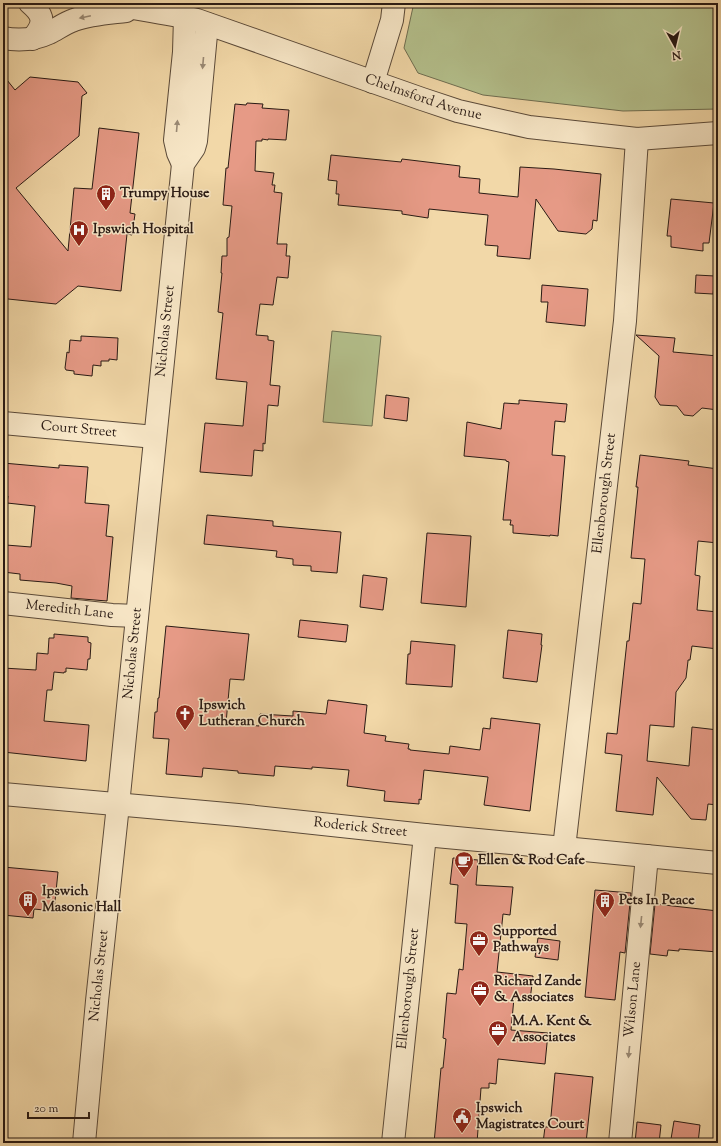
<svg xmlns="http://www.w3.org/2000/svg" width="721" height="1146" font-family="'Sorts Mill Goudy',serif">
	<rect width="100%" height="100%" fill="#f2d8a8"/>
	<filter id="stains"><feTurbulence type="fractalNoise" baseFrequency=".005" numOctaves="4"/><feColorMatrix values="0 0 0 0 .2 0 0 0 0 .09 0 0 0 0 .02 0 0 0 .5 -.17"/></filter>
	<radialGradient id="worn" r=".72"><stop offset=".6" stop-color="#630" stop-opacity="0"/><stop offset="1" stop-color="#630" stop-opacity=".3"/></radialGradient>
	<!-- green -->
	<g fill="#b4c08c" stroke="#6e6d50">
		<path d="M412,3H718V109L623,111L483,95L418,73L404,48L413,7Z"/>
		<path d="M332,331L381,336L372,426L323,422Z"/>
	</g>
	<!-- building -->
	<g fill="#e69a86" stroke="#291a14">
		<path d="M3,75L15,90L30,77L78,82L87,93L82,96L79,136L16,188L68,251L74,188L92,189L99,128L139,133L130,213L135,214L132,235L127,234L121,291L78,286L56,304L8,299L3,293Z"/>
		<path d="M247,103L263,104L262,108L289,110L286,140L268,139V140L262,139V141H256L255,171L274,173L272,185H275L274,192L282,193L277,244H287L286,256H290L288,278L277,277L273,305L260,304L256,335L268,336V340L274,341L270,385L280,386L278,406L268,405L265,444L263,443V451L254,450L252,476L200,472L205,423L243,426L247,382L216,379L223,313L218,312L222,273H221L222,256H227V238L229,237L232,206L223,205L226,168H228L235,104L246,105Z"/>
		<path d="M331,155L401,162L402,159L460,166L459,177L480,179L479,193L518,197L520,167L554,169L601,174L597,221L593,220L592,229L586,234L558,231L536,199L530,259L497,256L498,246L485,245L488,215L429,209L428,218L402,214V211L338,205L339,194H336L337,181L328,180Z"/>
		<path d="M671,199L714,203L709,243H703V251L671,247V236H667Z"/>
		<path d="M696,275L715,276L713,294L695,293Z"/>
		<path d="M542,285L588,289L585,326L546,322L548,302H541Z"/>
		<path d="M636,335L675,338L673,352L718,356V410L702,408L693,416L684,415L677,406L660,405L655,397L659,356Z"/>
		<path d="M81,336L118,338L117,360L109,359V361H101V366L93,365L92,376L74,374V371L66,370L65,368L67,352L69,353L70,340L81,341Z"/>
		<path d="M386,395L409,398L407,421L384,418Z"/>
		<path d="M519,400L567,404L565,422L555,421L552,455L565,456L558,536L550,535V536L513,533V525H510L511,520H503L509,462L506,461V460L464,456L467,422L501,429L504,403L519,404Z"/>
		<path d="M640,455L689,461L688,465L718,469V543L698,541L695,575L700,576L697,610L718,612V649L692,646L690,660H688V661L686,678L676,692L674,727L650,725L647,761L689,766L692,727L718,730V805L708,804L706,820L691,819L657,777L653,815L616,811L622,755L605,753L607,733L617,734L627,641H629L633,603L641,604L645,559L631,558L638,487H636Z"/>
		<path d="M3,463L59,468V465L88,467L85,503L109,505L106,536L113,537L107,601L71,598L72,586L56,583L20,580V574L3,572L6,545L31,547L35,506L7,503L8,496L3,495Z"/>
		<path d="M207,515L273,521V526L341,532L337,573L311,571V566L293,565V559L276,557L277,551L204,544Z"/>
		<path d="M427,533L471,536L466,607L421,603Z"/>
		<path d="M363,575L387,578L383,610L360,607Z"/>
		<path d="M300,620L348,625L346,642L298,637Z"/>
		<path d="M166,626L249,634L244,680L230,679L226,723L259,726L260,714L293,716V711L326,714L328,700L367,705L364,733L386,736L385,741L409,744L408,749H410V750L449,754L450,746L480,750L483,728L490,729L491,718L540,724L530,811L484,805L488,777L424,770L421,800L419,799V804L384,801L385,791L347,786L349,770L312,767V769L275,766L274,776L238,773V771L203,768L202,777L166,774L169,739L153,738L155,712H157L158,698H159Z"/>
		<path d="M508,630L542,634L541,645H542L537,682L503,678Z"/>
		<path d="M54,634L88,637V642L91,643L90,659H88L87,670L66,668V672H64V673L54,672L52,690H47L44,721L89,725L86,761L3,752V668L36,670L37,653L48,654L49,638H54Z"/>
		<path d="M411,641L455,645L452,687L406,684L408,654H410Z"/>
		<path d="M453,858L478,860L476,885L513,887L510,915L503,914L497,972L533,976L530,1000L514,998L511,1030L548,1033L545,1064L498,1059L496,1084L489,1083V1088H481L477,1143H434L441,1068H443L446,1039L443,1038L447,993L456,994L459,969L463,970L467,924L455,923L458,885L450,884Z"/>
		<path d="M3,867L58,872L54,911L34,909L33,918L3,915Z"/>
		<path d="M595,890L631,893L625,953L620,952L615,1000L585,997Z"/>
		<path d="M655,904L718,911V952L679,949V951L668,950L667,956L650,954Z"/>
		<path d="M538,938L560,941L558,960L535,957Z"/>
		<path d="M555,1073L593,1077L586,1143H543L545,1127H550Z"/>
		<path d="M674,1121L700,1125L698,1143L671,1139Z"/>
		<path d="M637,1122L661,1125L659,1143H635Z"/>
	</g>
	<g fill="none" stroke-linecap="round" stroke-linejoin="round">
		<defs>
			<g id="minor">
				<path d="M30,3C45,16 45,24 32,39"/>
				<path id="s1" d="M106,3C136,9 167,13 197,20L422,99L458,111L493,119L529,127L637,139L718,133"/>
				<path d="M3,38C19,41 34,40 49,33C57,29 65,23 74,20C90,14 109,13 126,11"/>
				<path d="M373,82L392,20L394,3"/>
				<path d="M183,164L178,153L175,140L184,52L185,17"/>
				<path id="s2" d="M3,423L155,437"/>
				<path id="s3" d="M3,603L112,615L137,616"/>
				<path id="s4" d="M3,794L238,815L425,835L564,848L718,863"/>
				<path id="s5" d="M564,848L625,321L637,139"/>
				<path id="s6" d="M84,1143L97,1001L118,805L183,164L194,148L196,141L207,24"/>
				<path id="s7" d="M393,1143L425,835"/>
				<path id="s8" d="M620,1143L647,856"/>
			</g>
		</defs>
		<!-- minor casing -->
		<use href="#minor" stroke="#5b4a39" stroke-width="24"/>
		<!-- minor -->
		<use href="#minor" stroke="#f7e6c6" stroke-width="22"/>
	</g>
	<!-- one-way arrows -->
	<defs><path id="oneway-solid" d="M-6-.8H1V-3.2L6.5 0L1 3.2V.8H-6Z"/></defs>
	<g fill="#9a8a76">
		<use href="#oneway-solid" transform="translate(85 17) rotate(168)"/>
		<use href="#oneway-solid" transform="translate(203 63) rotate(95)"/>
		<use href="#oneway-solid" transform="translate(177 126) rotate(-85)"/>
		<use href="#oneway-solid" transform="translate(641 922) rotate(96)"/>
		<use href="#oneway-solid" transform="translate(629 1052) rotate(96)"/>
	</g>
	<!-- icons -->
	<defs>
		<symbol id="building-pin" viewBox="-11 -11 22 30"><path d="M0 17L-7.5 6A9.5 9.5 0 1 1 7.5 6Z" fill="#8f2418" stroke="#f7e6c6"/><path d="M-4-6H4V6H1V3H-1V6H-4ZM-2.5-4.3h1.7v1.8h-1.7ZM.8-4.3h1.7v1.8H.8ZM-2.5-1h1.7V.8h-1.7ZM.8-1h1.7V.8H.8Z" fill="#fff"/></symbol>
		<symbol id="hospital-pin" viewBox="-11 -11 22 30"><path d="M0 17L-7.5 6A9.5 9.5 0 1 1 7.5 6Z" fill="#8f2418" stroke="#f7e6c6"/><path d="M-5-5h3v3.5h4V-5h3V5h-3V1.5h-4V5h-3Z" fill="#fff"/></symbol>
		<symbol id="church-pin" viewBox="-11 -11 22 30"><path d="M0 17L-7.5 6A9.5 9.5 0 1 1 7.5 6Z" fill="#8f2418" stroke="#f7e6c6"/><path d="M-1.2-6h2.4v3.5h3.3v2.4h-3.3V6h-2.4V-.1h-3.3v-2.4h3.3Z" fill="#fff"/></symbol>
		<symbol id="cafe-pin" viewBox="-11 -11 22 30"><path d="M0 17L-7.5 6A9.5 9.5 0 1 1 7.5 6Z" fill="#8f2418" stroke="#f7e6c6"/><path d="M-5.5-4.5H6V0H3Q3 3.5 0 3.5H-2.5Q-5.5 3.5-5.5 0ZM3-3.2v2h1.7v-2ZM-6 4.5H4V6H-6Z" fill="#fff"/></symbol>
		<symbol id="office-pin" viewBox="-11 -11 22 30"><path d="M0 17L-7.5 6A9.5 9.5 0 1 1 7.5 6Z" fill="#8f2418" stroke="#f7e6c6"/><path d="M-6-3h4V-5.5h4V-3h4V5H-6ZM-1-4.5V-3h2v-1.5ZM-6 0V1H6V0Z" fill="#fff"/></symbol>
		<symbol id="civic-pin" viewBox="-11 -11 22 30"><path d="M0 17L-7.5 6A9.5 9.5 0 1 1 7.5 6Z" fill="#8f2418" stroke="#f7e6c6"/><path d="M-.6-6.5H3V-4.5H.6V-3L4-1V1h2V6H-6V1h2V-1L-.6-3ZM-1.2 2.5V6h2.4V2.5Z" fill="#fff"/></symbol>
	</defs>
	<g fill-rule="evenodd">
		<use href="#building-pin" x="95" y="183" width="22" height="30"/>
		<use href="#hospital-pin" x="68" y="219" width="22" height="30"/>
		<use href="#church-pin" x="174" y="703" width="22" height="30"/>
		<use href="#cafe-pin" x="453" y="850" width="22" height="30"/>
		<use href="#building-pin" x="17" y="889" width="22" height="30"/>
		<use href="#building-pin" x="594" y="890" width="22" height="30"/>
		<use href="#office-pin" x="468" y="929" width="22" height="30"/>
		<use href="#office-pin" x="469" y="979" width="22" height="30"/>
		<use href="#office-pin" x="487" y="1019" width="22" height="30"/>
		<use href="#civic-pin" x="451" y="1106" width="22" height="30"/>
	</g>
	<g text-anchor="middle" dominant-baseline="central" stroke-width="3" stroke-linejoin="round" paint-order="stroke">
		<!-- street labels -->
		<g font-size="14" fill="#291a14" stroke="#f7e6c6">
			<text stroke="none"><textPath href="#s1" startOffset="332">Chelmsford Avenue</textPath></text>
			<text stroke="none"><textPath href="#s6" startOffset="816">Nicholas Street</textPath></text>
			<text stroke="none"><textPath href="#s2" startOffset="76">Court Street</textPath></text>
			<text stroke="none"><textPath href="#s5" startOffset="357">Ellenborough Street</textPath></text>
			<text stroke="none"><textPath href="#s3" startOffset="67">Meredith Lane</textPath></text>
			<text stroke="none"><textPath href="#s6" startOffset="492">Nicholas Street</textPath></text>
			<text stroke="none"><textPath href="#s4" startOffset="359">Roderick Street</textPath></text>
			<text stroke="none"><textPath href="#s6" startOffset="168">Nicholas Street</textPath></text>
			<text stroke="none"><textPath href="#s7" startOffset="155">Ellenborough Street</textPath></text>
			<text stroke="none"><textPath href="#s8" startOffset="144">Wilson Lane</textPath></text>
		</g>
		<!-- poi labels -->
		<g font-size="14" font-weight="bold" fill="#291a14" stroke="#f7e6c6" text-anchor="start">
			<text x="120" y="194">Trumpy House</text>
			<text x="93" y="230">Ipswich Hospital</text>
			<text x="199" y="706">Ipswich<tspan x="199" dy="16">Lutheran Church</tspan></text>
			<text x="478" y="861">Ellen &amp; Rod Cafe</text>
			<text x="42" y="892">Ipswich<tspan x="42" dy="16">Masonic Hall</tspan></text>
			<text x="619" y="901">Pets In Peace</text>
			<text x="493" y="932">Supported<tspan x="493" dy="16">Pathways</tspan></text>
			<text x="494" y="982">Richard Zande<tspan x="494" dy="16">&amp; Associates</tspan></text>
			<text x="512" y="1022">M.A. Kent &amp;<tspan x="512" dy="16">Associates</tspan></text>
			<text x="476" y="1109">Ipswich<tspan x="476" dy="16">Magistrates Court</tspan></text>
		</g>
	</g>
	<!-- margin -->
	<rect width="721" height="1146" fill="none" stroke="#f2d8a8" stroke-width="16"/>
	<rect x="4" y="4" width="713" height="1138" fill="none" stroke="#291a14" stroke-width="2"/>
	<rect x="8" y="8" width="705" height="1130" fill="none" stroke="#291a14"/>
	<!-- north arrow -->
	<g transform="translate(675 46) rotate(172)" stroke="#f7e6c6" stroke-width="3" paint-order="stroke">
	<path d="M0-3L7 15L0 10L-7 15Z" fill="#291a14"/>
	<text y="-6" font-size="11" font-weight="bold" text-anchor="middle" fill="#291a14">N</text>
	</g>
	<!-- scale -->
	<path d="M28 1112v6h61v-6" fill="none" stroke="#291a14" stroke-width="2"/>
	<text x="34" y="1112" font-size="12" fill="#291a14" stroke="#f7e6c6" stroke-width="3" paint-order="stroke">20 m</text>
	<rect width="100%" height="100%" filter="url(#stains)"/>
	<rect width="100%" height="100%" fill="url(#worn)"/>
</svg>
